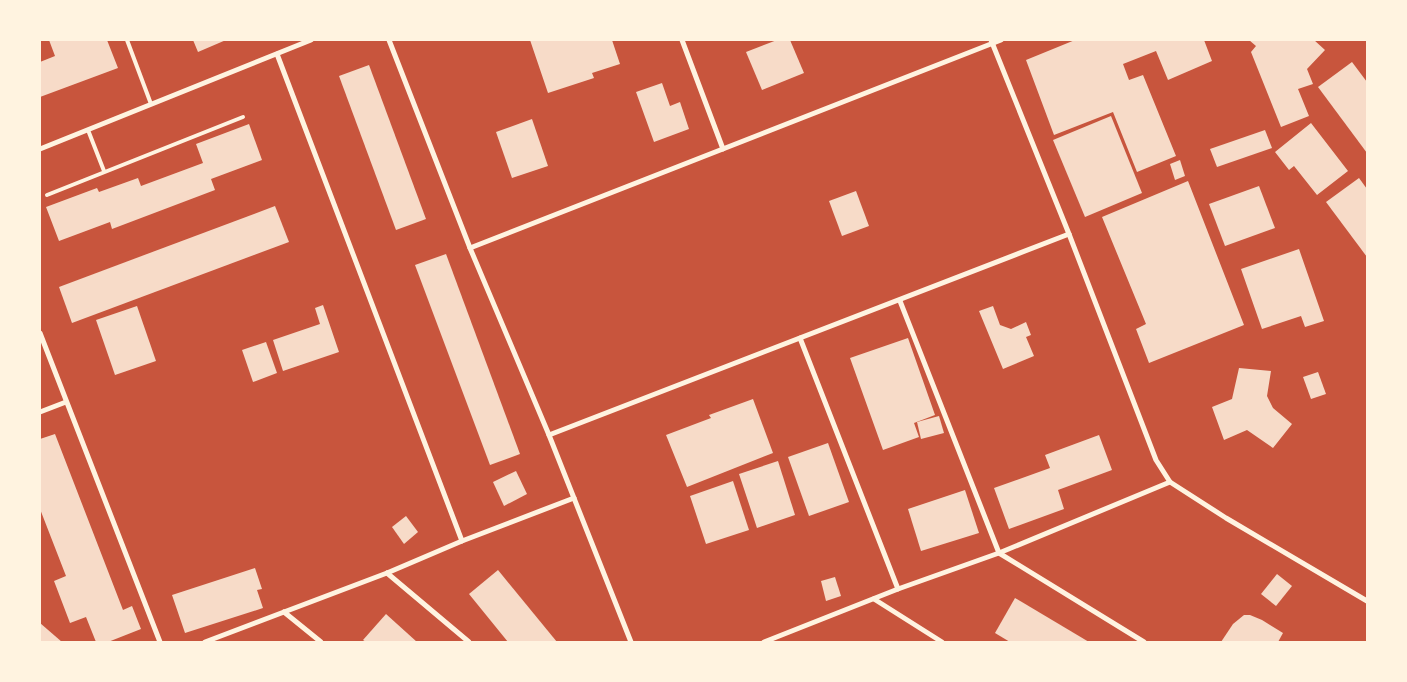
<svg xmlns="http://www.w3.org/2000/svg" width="1407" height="682" font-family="'Noto Sans',sans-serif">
	<rect width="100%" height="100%" fill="#c8553d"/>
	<!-- building -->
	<g fill="#f7dbc8">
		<path d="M49,40H107L118,68L40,97V62L55,56Z"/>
		<path d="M193,40H226L198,52Z"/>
		<path d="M530,40H612L620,64L592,73L594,78L548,93Z"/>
		<path d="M777,40H790L804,73L762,90L746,52Z"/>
		<path d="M1075,40H1204L1212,61L1168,80L1156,51L1123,64L1129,80L1143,75L1176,156L1137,172L1113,112L1054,135L1026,60Z"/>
		<path d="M1249,40H1314L1325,50L1307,69L1313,84L1298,89L1309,116L1281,127L1251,52L1256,46Z"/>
		<path d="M1352,62L1367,82V153L1318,87Z"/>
		<path d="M369,65L426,219L396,230L339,76Z"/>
		<path d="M662,83L670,106L680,102L689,129L654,142L636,92Z"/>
		<path d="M1111,116L1142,193L1085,217L1053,140Z"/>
		<path d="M532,119L548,166L512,178L496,132Z"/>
		<path d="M1311,123L1348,171L1317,195L1294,166L1289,170L1275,152Z"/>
		<path d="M249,124L262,160L211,179L215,190L112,229L110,222L59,241L46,207L97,188L99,192L138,178L141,186L203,163L196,144Z"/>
		<path d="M1265,130L1272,148L1217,167L1210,149Z"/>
		<path d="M1180,160L1185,176L1175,180L1170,164Z"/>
		<path d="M1359,178L1367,189V257L1326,202Z"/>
		<path d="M1188,181L1244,325L1149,363L1136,329L1146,324L1102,217Z"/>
		<path d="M1259,186L1275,228L1225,246L1209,204Z"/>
		<path d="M856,191L869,226L842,236L829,201Z"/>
		<path d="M275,206L289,242L72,323L59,287Z"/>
		<path d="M1299,249L1324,321L1305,327L1301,316L1262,329L1241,269Z"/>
		<path d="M446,254L520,454L490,465L415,265Z"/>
		<path d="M323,305L339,352L283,371L273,340L320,324L315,308Z"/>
		<path d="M137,306L156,361L115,375L96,320Z"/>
		<path d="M993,306L1000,325L1011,329L1026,322L1031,335L1026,337L1034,356L1003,369L979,311Z"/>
		<path d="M908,338L935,415L914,423L919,437L883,450L850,358Z"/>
		<path d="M266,342L277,373L253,382L242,350Z"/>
		<path d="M1239,368L1271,371L1267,396L1273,408L1292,424L1273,448L1247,430L1224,440L1212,407L1232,399Z"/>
		<path d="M1318,372L1326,394L1311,399L1303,377Z"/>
		<path d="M753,399L773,453L687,487L666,435L711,418L709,415Z"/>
		<path d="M939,416L944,433L921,439L917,422Z"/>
		<path d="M55,434L123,610L132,606L141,629L108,642H96L86,617L70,623L54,581L66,576L40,509V439Z"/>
		<path d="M1099,435L1112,470L1058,490L1064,509L1009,529L994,488L1050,468L1045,455Z"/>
		<path d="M828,443L849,502L809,516L788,457Z"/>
		<path d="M778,461L795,515L757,528L739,474Z"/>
		<path d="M516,471L527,494L504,506L493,482Z"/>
		<path d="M733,481L749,530L706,544L690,496Z"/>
		<path d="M965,490L979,533L921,551L908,509Z"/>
		<path d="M406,516L418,532L404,544L392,527Z"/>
		<path d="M255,568L262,589L257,590L263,608L185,633L172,595Z"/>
		<path d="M498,570L557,642H508L469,594Z"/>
		<path d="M1277,574L1292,586L1276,606L1261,594Z"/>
		<path d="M835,577L841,596L826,601L821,581Z"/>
		<path d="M1015,598L1089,642H1010L995,633Z"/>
		<path d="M386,614L417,642H366L363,640Z"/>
		<path d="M1244,615H1250L1262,620L1283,633L1278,642H1221L1233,624Z"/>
		<path d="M40,623L62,642H40Z"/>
	</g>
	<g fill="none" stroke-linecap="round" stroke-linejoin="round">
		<!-- service -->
		<g stroke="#fff3e0" stroke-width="4">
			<path d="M127,40L151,104"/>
			<path d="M88,130L104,171"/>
			<path d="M47,195L243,117"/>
		</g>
		<!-- minor -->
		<g stroke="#fff3e0" stroke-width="5">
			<path d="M389,40L470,248L549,435L631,642"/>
			<path d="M682,40L723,149"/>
			<path d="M991,40L1069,234L1156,460L1170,482L1226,518L1367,601"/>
			<path d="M277,54L462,541"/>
			<path d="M40,149L311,40"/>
			<path d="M470,248L1001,40"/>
			<path d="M900,301L999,553L1144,642"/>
			<path d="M40,333L160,642"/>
			<path d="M800,338L898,589"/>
			<path d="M40,412L66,402"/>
			<path d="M549,435L1069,234"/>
			<path d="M387,573L469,642"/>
			<path d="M874,599L942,642"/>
			<path d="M284,612L321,642"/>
			<path d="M205,642L387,573L462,541L574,498"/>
			<path d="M764,642L898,589L999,553L1170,482"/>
		</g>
	</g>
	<!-- border -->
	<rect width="1407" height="682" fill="none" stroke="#fff3e0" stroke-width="82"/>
</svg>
